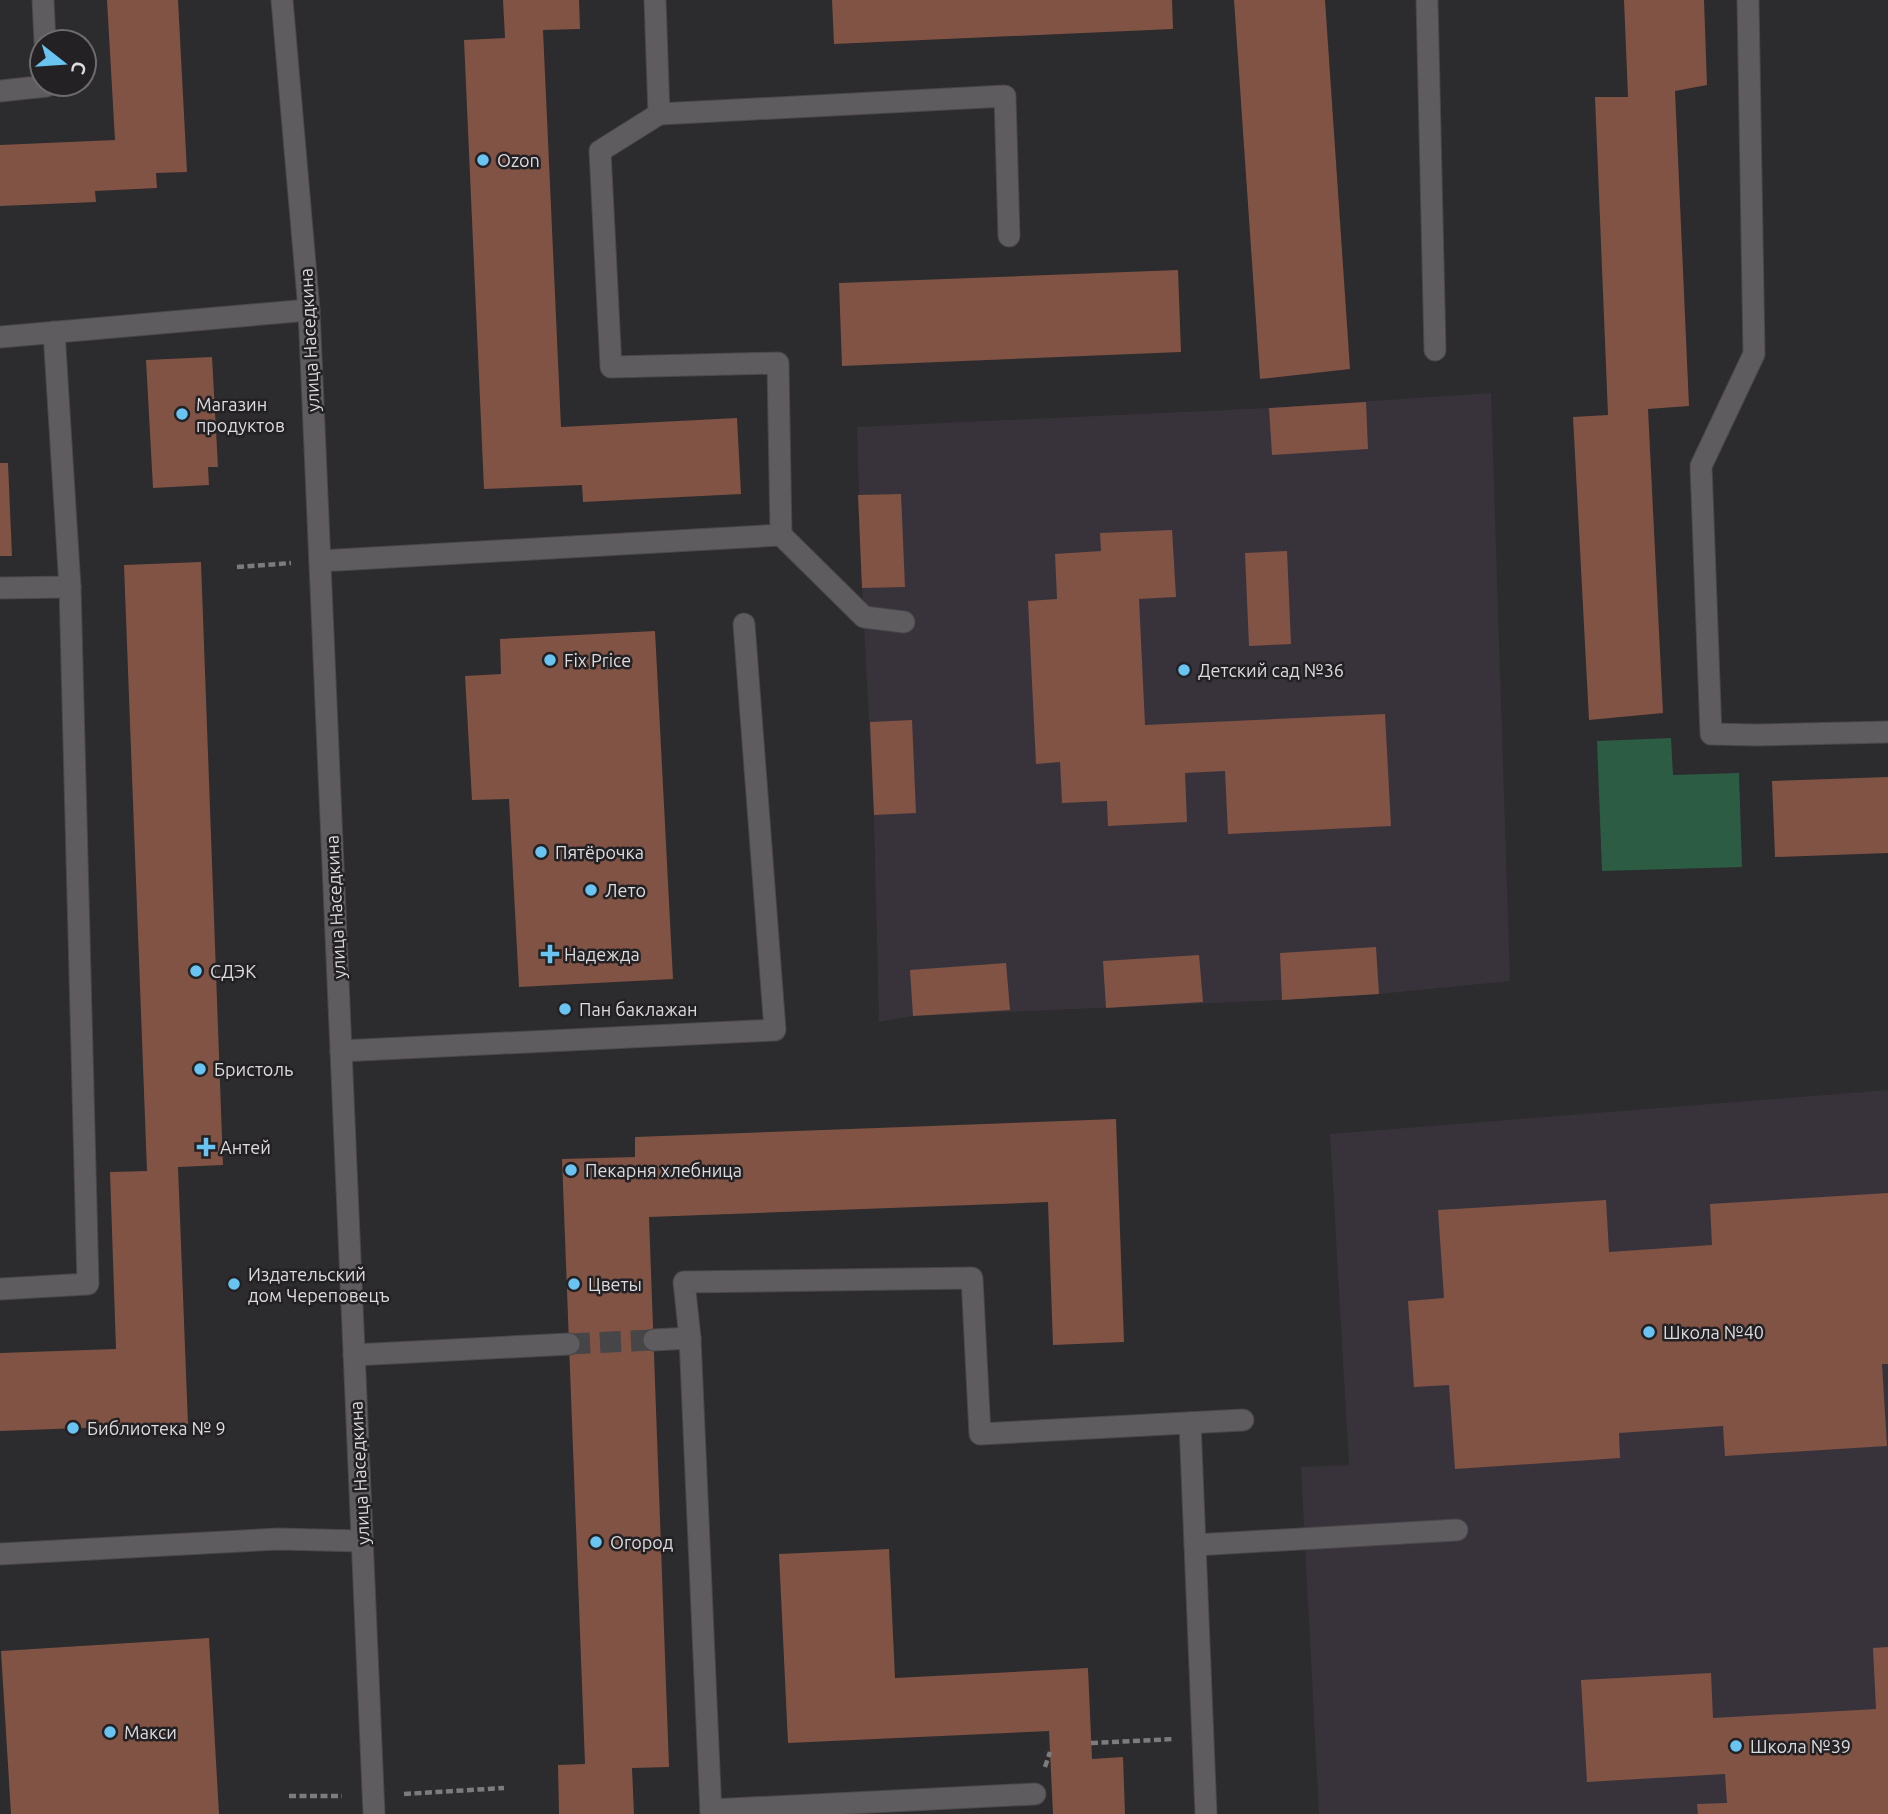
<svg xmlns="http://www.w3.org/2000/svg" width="1888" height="1814" font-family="Ubuntu,sans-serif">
	<rect width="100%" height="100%" fill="#2c2b2d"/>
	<!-- built -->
	<g fill="#38333b">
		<path d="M1491,393L1510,981L1379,994L1282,1000L913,1016L879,1022L874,815L862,588L857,427L1269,408Z"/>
		<path d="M1888,1090V1814H1319L1301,1467L1349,1465L1330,1134Z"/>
	</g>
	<!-- green -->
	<path fill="#2d5c44" d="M1671,738L1673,775L1739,773L1742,867L1602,871L1597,741Z"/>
	<!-- building -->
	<g fill="#805345">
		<path d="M107,0H178L187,172L156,173L157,188L95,191L96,202L0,206V145L115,140Z"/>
		<path d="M503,0H579L580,29L543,30L561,427L737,418L741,494L583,502L582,485L484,489L464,40L505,38Z"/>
		<path d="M832,0H1172L1173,29L834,44Z"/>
		<path d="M1234,0H1325L1350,369L1260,379Z"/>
		<path d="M1624,0H1704L1707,85L1675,91L1689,406L1648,409L1663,713L1589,720L1573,417L1608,415L1595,97H1628Z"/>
		<path d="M1178,270L1181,352L842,366L839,283Z"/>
		<path d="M212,357L218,467H208L209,485L153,488L146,360Z"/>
		<path d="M1366,402L1368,449L1272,455L1269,408Z"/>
		<path d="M0,463H8L12,556H0Z"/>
		<path d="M901,494L905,587L862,588L858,495Z"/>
		<path d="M1172,530L1176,597L1139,599L1145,725L1385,714L1391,826L1228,834L1225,771L1185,773L1187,822L1108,826L1107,801L1062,803L1060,762L1036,764L1028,601L1057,599L1055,554L1101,551L1100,533Z"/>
		<path d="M1287,551L1291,644L1249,646L1245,553Z"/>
		<path d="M201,562L223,1165L178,1167L188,1424L0,1431V1353L116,1349L110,1172L147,1171L124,565Z"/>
		<path d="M655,631L673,979L519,987L509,799L472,800L465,676L501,674L500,639Z"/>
		<path d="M912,720L916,813L874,815L870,722Z"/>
		<path d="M1888,777V853L1775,857L1772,781Z"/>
		<path d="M1376,947L1379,994L1282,1000L1280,953Z"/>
		<path d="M1199,955L1203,1002L1106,1008L1103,961Z"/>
		<path d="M1006,963L1010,1010L913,1016L910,970Z"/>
		<path d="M1116,1119L1124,1342L1053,1345L1048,1202L649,1217L669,1767L632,1768L634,1814H559L558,1765L585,1764L562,1159L635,1157V1137Z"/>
		<path d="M1888,1193V1364H1882L1887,1446L1725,1456L1723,1426L1619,1433L1620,1458L1455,1469L1449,1385L1414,1387L1408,1301L1444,1298L1438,1210L1606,1200L1609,1252L1712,1245L1710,1204Z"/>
		<path d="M889,1549L895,1678L1088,1668L1092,1759L1123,1757L1125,1814H1053L1049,1731L788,1743L779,1554Z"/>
		<path d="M209,1638L219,1814H11L1,1651Z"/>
		<path d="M1888,1647V1814H1698L1697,1804L1727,1803L1725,1774L1587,1782L1581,1680L1711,1673L1713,1718L1876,1709L1873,1648Z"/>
	</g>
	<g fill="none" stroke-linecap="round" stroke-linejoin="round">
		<!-- minor-tunnel -->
		<path stroke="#464547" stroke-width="21" stroke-dasharray="21 10" stroke-linecap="butt" d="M569,1344L654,1340"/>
		<defs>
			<g id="minor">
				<path d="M43,0L45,42"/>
				<path d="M282,0L309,310L374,1814"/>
				<path d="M655,0L659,114L1005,96L1009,236"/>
				<path d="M1427,0L1435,350"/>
				<path d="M1748,0L1754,354L1701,466L1711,734L1757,735L1888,732"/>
				<path d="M0,91L47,86V84"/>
				<path d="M0,337L309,310"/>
				<path d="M781,535L864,617L904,622"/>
				<path d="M320,561L781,535L778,363L611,367L600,151L659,114"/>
				<path d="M0,588L70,587"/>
				<path d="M341,1051L775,1030L744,624"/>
				<path d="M0,1289L88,1284L70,587L54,332"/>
				<path d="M690,1338L684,1282L972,1278L980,1434L1243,1420"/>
				<path d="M654,1340L690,1338L711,1814"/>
				<path d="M354,1355L569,1344"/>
				<path d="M1190,1423L1206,1814"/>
				<path d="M1195,1545L1457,1530"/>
				<path d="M0,1554L278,1539L362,1541"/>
				<path d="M711,1810L1035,1794"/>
			</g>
		</defs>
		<!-- minor casing -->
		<use href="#minor" stroke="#494749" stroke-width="23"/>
		<!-- path -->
		<g stroke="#7c7b7d" stroke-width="4.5" stroke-dasharray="7 3.5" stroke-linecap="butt">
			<path d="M237,567L291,563"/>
			<path d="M1091,1743L1174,1739"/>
			<path d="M1045,1767L1050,1752"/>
			<path d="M404,1794L504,1788"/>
			<path d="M289,1796H342"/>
		</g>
		<!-- minor -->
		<use href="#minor" stroke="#5e5c5f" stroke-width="21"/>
	</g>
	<!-- markers -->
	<g fill="#69c4f1" stroke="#232123" stroke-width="2.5">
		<circle cx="483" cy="160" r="7"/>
		<circle cx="182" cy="414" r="7"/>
		<circle cx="550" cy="660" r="7"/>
		<circle cx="1184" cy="670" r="7"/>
		<circle cx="541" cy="852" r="7"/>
		<circle cx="591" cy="890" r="7"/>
		<path d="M546.5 943.5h7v7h7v7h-7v7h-7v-7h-7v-7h7z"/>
		<circle cx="196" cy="971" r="7"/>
		<circle cx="565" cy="1009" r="7"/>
		<circle cx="200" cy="1069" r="7"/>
		<path d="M202.5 1136.5h7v7h7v7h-7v7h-7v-7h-7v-7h7z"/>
		<circle cx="571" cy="1170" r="7"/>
		<circle cx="234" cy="1284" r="7"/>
		<circle cx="574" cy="1284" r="7"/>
		<circle cx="1649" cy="1332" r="7"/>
		<circle cx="73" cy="1428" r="7"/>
		<circle cx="596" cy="1542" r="7"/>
		<circle cx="110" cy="1732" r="7"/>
		<circle cx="1736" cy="1746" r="7"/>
	</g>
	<g text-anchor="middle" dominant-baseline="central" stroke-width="5" stroke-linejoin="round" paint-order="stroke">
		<!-- poi labels -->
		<g font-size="18" fill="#dcdbdd" stroke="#232123" text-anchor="start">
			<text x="497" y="160">Ozon</text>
			<text x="196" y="404">Магазин<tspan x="196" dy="21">продуктов</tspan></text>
			<text x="564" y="660">Fix Price</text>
			<text x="1198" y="670">Детский сад №36</text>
			<text x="555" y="852">Пятёрочка</text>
			<text x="605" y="890">Лето</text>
			<text x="564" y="954">Надежда</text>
			<text x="210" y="971">СДЭК</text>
			<text x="579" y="1009">Пан баклажан</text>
			<text x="214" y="1069">Бристоль</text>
			<text x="220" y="1147">Антей</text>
			<text x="585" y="1170">Пекарня хлебница</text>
			<text x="248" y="1274">Издательский<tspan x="248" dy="21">дом Череповецъ</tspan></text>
			<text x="588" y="1284">Цветы</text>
			<text x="1663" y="1332">Школа №40</text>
			<text x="87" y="1428">Библиотека № 9</text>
			<text x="610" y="1542">Огород</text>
			<text x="124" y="1732">Макси</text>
			<text x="1750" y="1746">Школа №39</text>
		</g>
		<!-- street labels -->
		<g font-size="18" fill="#dcdbdd" stroke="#232123">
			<text transform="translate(309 340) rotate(-93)">улица Наседкина</text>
			<text transform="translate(335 907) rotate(-93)">улица Наседкина</text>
			<text transform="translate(359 1473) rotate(-93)">улица Наседкина</text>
		</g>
	</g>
	<!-- north arrow -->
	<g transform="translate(63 63) rotate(107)"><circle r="33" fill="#232123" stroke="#6d6b6d" stroke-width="2"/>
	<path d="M0-5L12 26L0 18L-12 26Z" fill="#69c4f1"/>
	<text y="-10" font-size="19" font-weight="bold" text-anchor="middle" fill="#dcdbdd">С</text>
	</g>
</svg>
